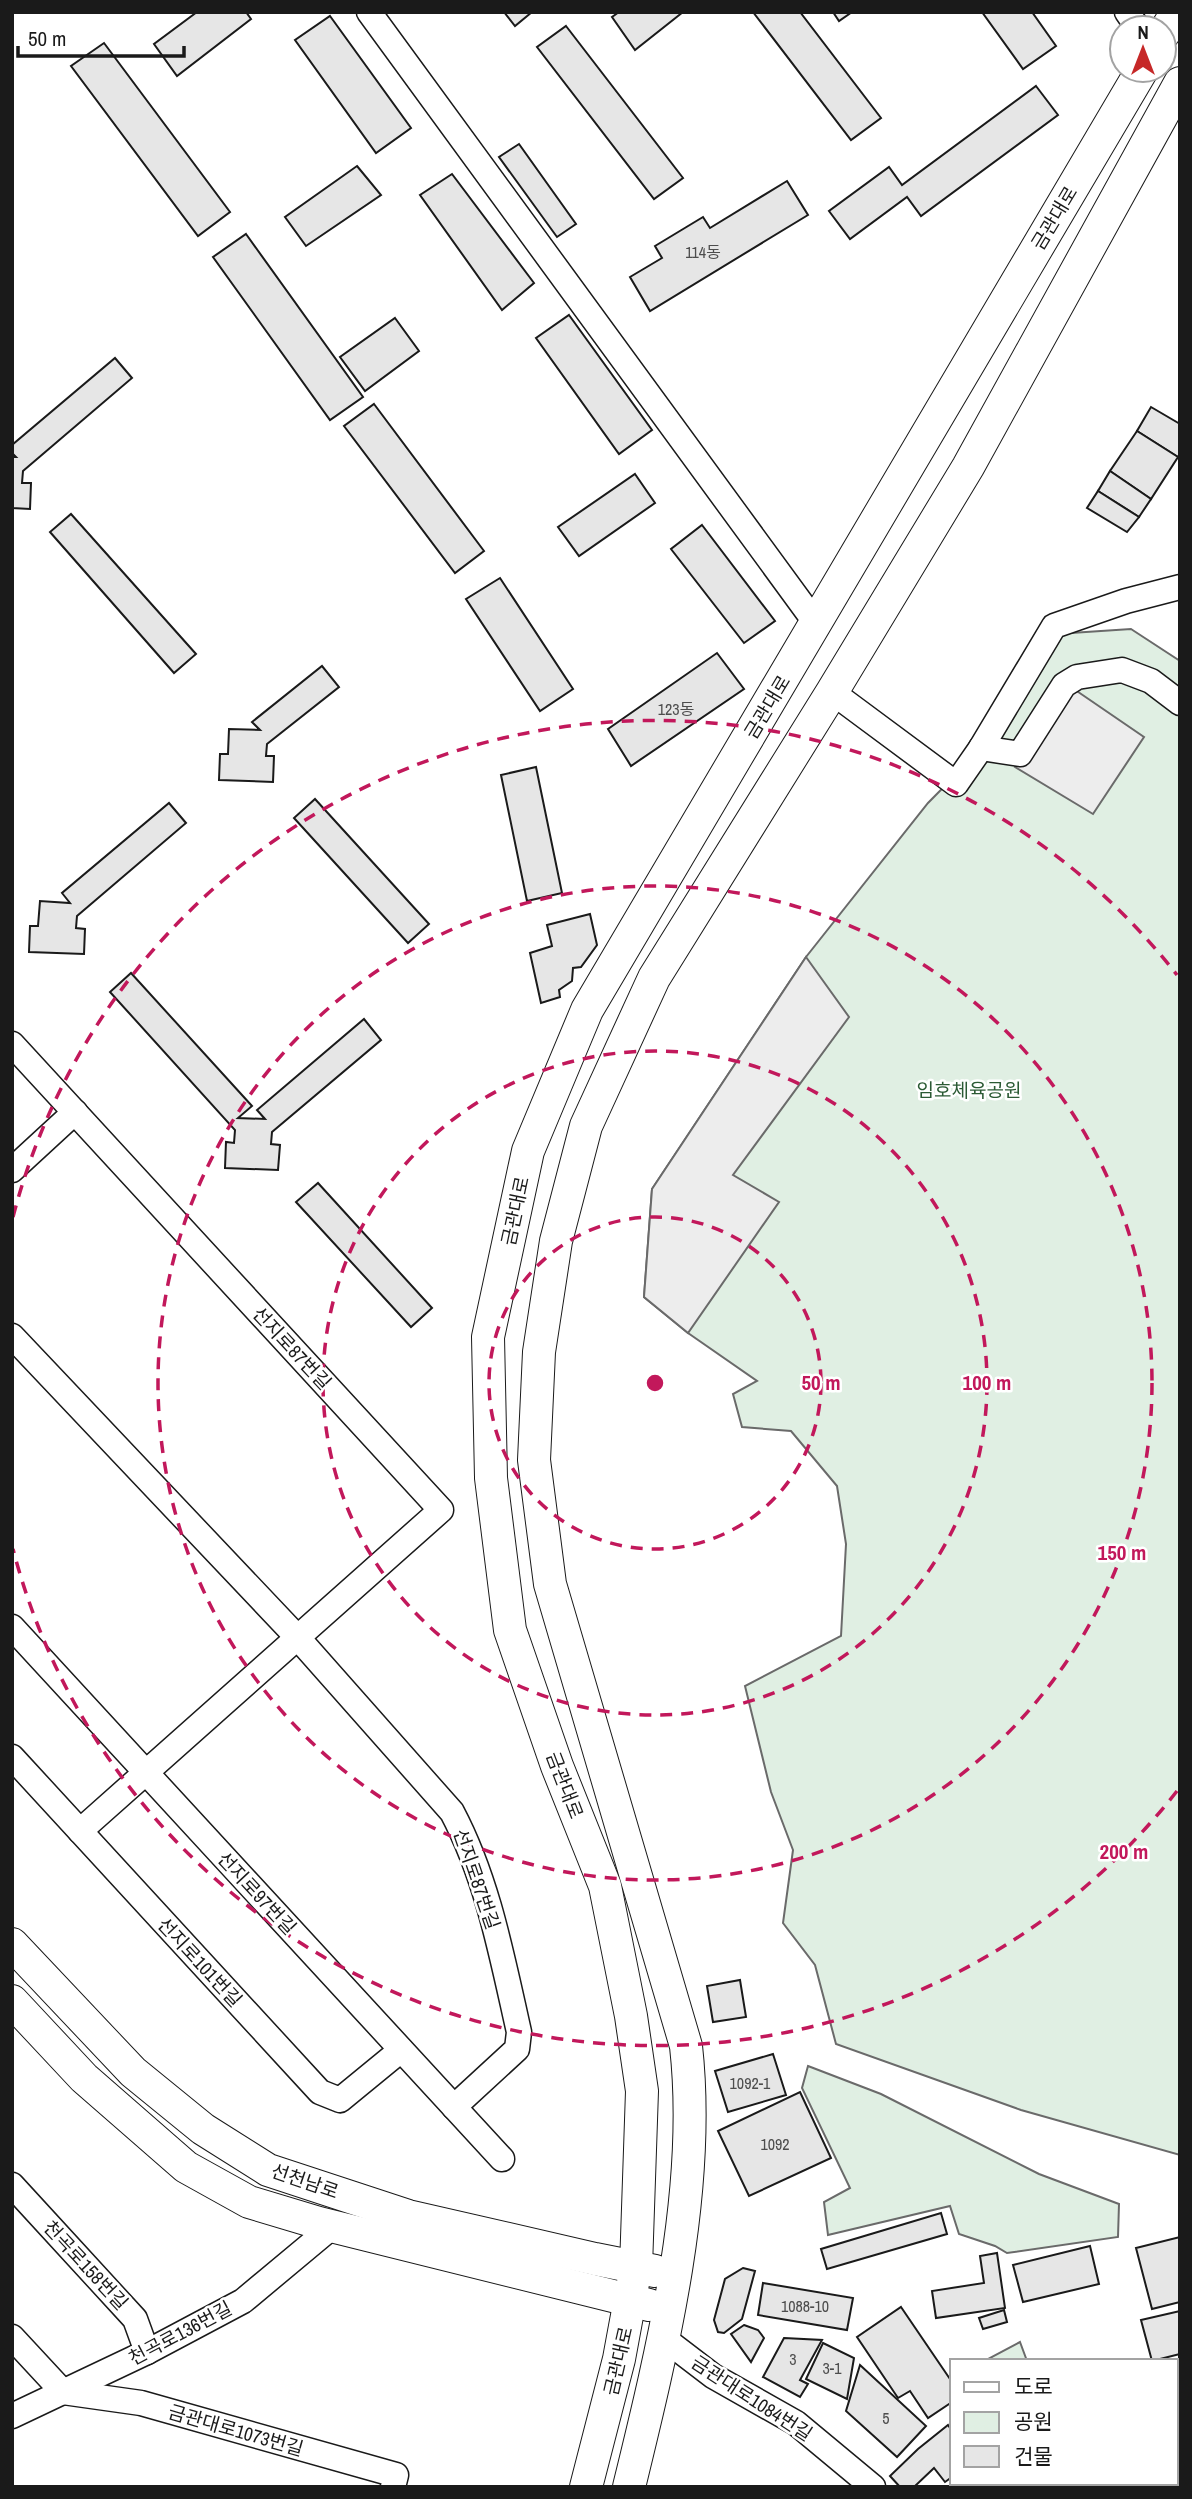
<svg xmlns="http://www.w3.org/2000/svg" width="1192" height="2499" font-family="'Archivo Narrow','Noto Sans KR',sans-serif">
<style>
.green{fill:#e0efe3;stroke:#6a6a6a;stroke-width:2}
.parking{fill:#ededed;stroke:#6a6a6a;stroke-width:2}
.building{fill:#e6e6e6;stroke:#1a1a1a;stroke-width:2}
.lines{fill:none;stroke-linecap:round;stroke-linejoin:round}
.minor-casing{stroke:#1a1a1a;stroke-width:27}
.major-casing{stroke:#1a1a1a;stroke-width:34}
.minor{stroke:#fff;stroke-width:24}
.major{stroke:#fff;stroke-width:32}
.ring{fill:none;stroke:#c2185b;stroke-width:3.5;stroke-dasharray:12 9}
.labels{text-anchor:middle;stroke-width:5;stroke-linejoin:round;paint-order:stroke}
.number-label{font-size:16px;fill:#4d4d4d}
.street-label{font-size:19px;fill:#1a1a1a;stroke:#fff}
.park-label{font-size:19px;fill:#2b5a34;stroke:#fff}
.centre{fill:#c2185b;stroke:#fff;stroke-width:3.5}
.ring-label{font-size:21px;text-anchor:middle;font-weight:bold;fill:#c2185b;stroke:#fff;stroke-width:5;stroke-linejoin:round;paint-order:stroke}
</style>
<rect width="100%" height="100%" fill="#fff"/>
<!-- green -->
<g class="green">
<path d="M1131,629L1180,661V2155L1021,2110L836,2044L815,1965L783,1923L793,1850L771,1792L745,1686L841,1636L846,1544L837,1486L791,1431L742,1427L733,1394L757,1381L688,1333L644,1297L652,1189L806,957L928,803L1000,730L1056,634Z"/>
<path d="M808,2066L881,2094L1039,2174L1119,2204L1118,2237L1007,2253L995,2246L959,2234L950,2206L828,2235L824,2202L850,2188L802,2088Z"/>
<path d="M1020,2342L1027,2361H986V2360Z"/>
</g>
<!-- parking -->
<g class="parking">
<path d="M1068,685L1144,737L1093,814L1015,767Z"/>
<path d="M806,957L849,1017L733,1175L779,1202L688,1333L644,1297L652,1189Z"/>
</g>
<!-- building -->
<g class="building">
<path d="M197,12H246L251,19L177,76L154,44Z"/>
<path d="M504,12H532L515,26Z"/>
<path d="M619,12H683L635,50L612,17Z"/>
<path d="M753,12H800L881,118L851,140Z"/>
<path d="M833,12H852L839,21Z"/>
<path d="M982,12H1032L1056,46L1023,69Z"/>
<path d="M330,16L411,128L376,153L295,40Z"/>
<path d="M566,26L683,178L654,199L537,47Z"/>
<path d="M104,43L230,212L198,236L71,66Z"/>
<path d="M1036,86L1058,115L921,216L907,197L850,239L829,211L889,167L902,185Z"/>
<path d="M519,144L576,224L557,237L499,157Z"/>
<path d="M357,166L381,195L306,246L285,217Z"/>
<path d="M452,174L534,283L502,310L420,195Z"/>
<path d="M787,181L808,215L650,311L630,277L662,258L655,246L703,217L710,228Z"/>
<path d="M246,234L363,397L330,420L213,257Z"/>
<path d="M569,315L652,430L619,454L536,338Z"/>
<path d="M395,318L419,351L365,391L340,357Z"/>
<path d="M115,358L132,378L23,471L22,483H31L30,509L12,508V457H16L12,453V445Z"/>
<path d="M374,404L484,551L455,573L344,426Z"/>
<path d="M1151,407L1180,424V454L1178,457L1137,431Z"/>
<path d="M1137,431L1178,457L1151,499L1110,471Z"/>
<path d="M1110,471L1151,499L1139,517L1098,491Z"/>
<path d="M635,474L655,503L579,556L558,527Z"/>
<path d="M1098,491L1139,517L1127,532L1087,508Z"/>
<path d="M71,514L196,654L174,673L50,532Z"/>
<path d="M702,525L775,621L744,643L671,549Z"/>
<path d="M500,578L573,689L540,711L466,599Z"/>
<path d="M717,653L744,689L631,766L608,729Z"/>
<path d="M322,666L339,687L267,744L266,756H274L273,782L219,780L220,754H228L229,729L260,730L252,722Z"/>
<path d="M536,767L562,893L527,901L501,775Z"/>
<path d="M315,799L429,924L408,943L294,818Z"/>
<path d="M169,803L186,823L77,916L76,928L85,929L84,954L29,952L30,926H38L40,901L70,903L62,893Z"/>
<path d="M590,914L597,945L581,967L573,968L572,981L559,990L560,997L541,1003L530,953L552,946L547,925Z"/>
<path d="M131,973L252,1106L238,1118L265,1119L257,1110L364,1019L381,1040L272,1132L271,1144L280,1145L278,1170L225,1168L226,1142L234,1143L235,1130L110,992Z"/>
<path d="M318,1183L432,1308L411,1327L296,1202Z"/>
<path d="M740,1980L746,2017L713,2022L707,1986Z"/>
<path d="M773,2054L786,2095L728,2112L715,2071Z"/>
<path d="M800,2092L831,2158L749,2196L718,2131Z"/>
<path d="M941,2213L947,2234L827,2269L821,2249Z"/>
<path d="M1180,2237V2302L1152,2309L1136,2248Z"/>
<path d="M1090,2246L1099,2284L1023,2302L1013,2265Z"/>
<path d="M997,2253L1005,2308L936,2318L932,2291L984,2283L980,2256Z"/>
<path d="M743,2268L755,2271L742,2319L724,2333L718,2332L714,2320L725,2279Z"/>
<path d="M763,2283L853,2298L847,2330L758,2315Z"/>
<path d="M901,2307L952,2382V2402L928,2418L910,2391L898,2398L857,2337Z"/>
<path d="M1004,2310L1007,2322L983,2329L979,2318Z"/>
<path d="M1180,2311V2354L1152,2361L1141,2320Z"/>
<path d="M744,2325L758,2330L764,2338L751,2362L731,2334Z"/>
<path d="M784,2338L822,2340L800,2380L808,2384L800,2397L763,2377Z"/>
<path d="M823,2343L854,2358L847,2399L806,2379Z"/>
<path d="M860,2365L926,2426L897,2457L846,2411Z"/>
<path d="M1180,2369V2398L1176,2399V2370Z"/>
<path d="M1180,2421V2487H1085L1083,2483H1176V2423Z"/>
<path d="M948,2425L952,2431V2477L945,2482L934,2468L914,2487H900L890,2476L918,2449Z"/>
<path d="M957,2483H989L991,2487H952Z"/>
</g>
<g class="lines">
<!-- minor casing -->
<g class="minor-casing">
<g id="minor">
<path d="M369,12L815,622"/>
<path d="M1127,12L1138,28"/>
<path d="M832,692L956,784L981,748L1054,626L1126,601L1180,587"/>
<path d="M981,748L1020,754L1064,685L1077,677L1122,670L1151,681L1180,703"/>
<path d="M12,1044L441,1510L80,1831"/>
<path d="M12,1170L75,1112"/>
<path d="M12,1336L298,1638L452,1812C488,1880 502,1957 519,2032L517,2049L454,2107"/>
<path d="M12,1627L502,2159"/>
<path d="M12,1757L320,2092L340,2100L401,2050"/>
<path d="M12,2185L135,2319L147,2352"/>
<path d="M12,2337L63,2392L141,2403L396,2475L393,2487"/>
<path d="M662,2337L713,2376L796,2423L873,2487"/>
<path d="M12,2416L147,2352L243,2301L333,2226"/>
</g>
</g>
<!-- major casing -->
<g class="major-casing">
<g id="major">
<path d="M1164,33L1177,12"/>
<path d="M12,1944L133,2072L203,2129L268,2170L408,2216L595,2259L655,2271"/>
<path d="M12,2001L84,2078L186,2167L249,2202L319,2223L649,2305"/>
<path d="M586,2487L619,2359L636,2267L642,2091L631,2016L605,1886L557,1766L510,1630L491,1478L488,1337L528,1151L587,1010L1142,70"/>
<path d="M629,2487C663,2348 702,2189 686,2046L550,1584L534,1460L539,1352L556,1241L586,1126L654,978L832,692L968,467L1180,83"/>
</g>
</g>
<!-- minor -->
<use href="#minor" class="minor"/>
<!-- major -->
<use href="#major" class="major"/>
</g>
<!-- distance rings -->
<g class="ring">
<circle cx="655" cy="1383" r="166"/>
<circle cx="655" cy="1383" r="332"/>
<circle cx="655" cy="1383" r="497"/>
<path d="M1177 1791A663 663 0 0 1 13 1549M13 1217A663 663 0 0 1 1177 975"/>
</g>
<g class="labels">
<!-- number labels -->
<g class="number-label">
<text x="703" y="258">114동</text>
<text x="676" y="715">123동</text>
<text x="750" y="2089">1092-1</text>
<text x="775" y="2150">1092</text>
<text x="805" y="2312">1088-10</text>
<text x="793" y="2365">3</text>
<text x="832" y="2374">3-1</text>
<text x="886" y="2424">5</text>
</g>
<!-- street labels -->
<g class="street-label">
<text transform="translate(1054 218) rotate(-59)" y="7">금관대로</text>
<text transform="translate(767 707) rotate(-59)" y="7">금관대로</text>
<text transform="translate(515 1211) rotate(-78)" y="7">금관대로</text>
<text transform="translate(292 1348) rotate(47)" y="7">선지로87번길</text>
<text transform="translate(565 1785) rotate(69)" y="7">금관대로</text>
<text transform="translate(477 1879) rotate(71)" y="7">선지로87번길</text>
<text transform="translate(257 1893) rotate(47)" y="7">선지로97번길</text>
<text transform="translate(200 1962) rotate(47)" y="7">선지로101번길</text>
<text transform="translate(305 2181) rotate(19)" y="7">선천남로</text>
<text transform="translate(86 2265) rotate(47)" y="7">천곡로158번길</text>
<text transform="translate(180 2333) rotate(-28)" y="7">천곡로136번길</text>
<text transform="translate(618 2361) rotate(-77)" y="7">금관대로</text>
<text transform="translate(752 2398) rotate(33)" y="7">금관대로1084번길</text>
<text transform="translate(236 2430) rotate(16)" y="7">금관대로1073번길</text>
</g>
<!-- park labels -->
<g class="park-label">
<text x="969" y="1097">임호체육공원</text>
</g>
</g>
<circle cx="655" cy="1383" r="10" class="centre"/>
<g class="ring-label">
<text x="821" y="1390">50 m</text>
<text x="987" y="1390">100 m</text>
<text x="1122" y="1560">150 m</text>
<text x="1124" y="1859">200 m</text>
</g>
<!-- border -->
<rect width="1192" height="2499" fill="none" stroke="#1a1a1a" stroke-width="28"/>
<!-- legend -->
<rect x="950" y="2359" width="228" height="126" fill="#ffffff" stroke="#a3a3a3" stroke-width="2"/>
<rect x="964" y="2382" width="35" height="10" fill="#ffffff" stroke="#a3a3a3" stroke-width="2"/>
<text x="1014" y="2394" font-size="21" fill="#1a1a1a">도로</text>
<rect x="964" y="2412" width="35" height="21" fill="#e0efe3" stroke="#a3a3a3" stroke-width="2"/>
<text x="1014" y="2429" font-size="21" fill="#1a1a1a">공원</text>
<rect x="964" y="2446" width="35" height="21" fill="#e6e6e6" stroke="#a3a3a3" stroke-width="2"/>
<text x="1014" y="2464" font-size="21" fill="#1a1a1a">건물</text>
<!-- north arrow -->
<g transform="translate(1143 49)"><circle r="33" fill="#ffffff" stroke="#a3a3a3" stroke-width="2"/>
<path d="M0-5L12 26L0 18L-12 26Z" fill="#c62828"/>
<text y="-10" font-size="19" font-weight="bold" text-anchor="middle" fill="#1a1a1a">N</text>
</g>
<!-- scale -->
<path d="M18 46v10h166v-10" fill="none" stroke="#1a1a1a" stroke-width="3.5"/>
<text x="28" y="46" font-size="21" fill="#1a1a1a" stroke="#ffffff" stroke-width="5" paint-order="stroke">50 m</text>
</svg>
